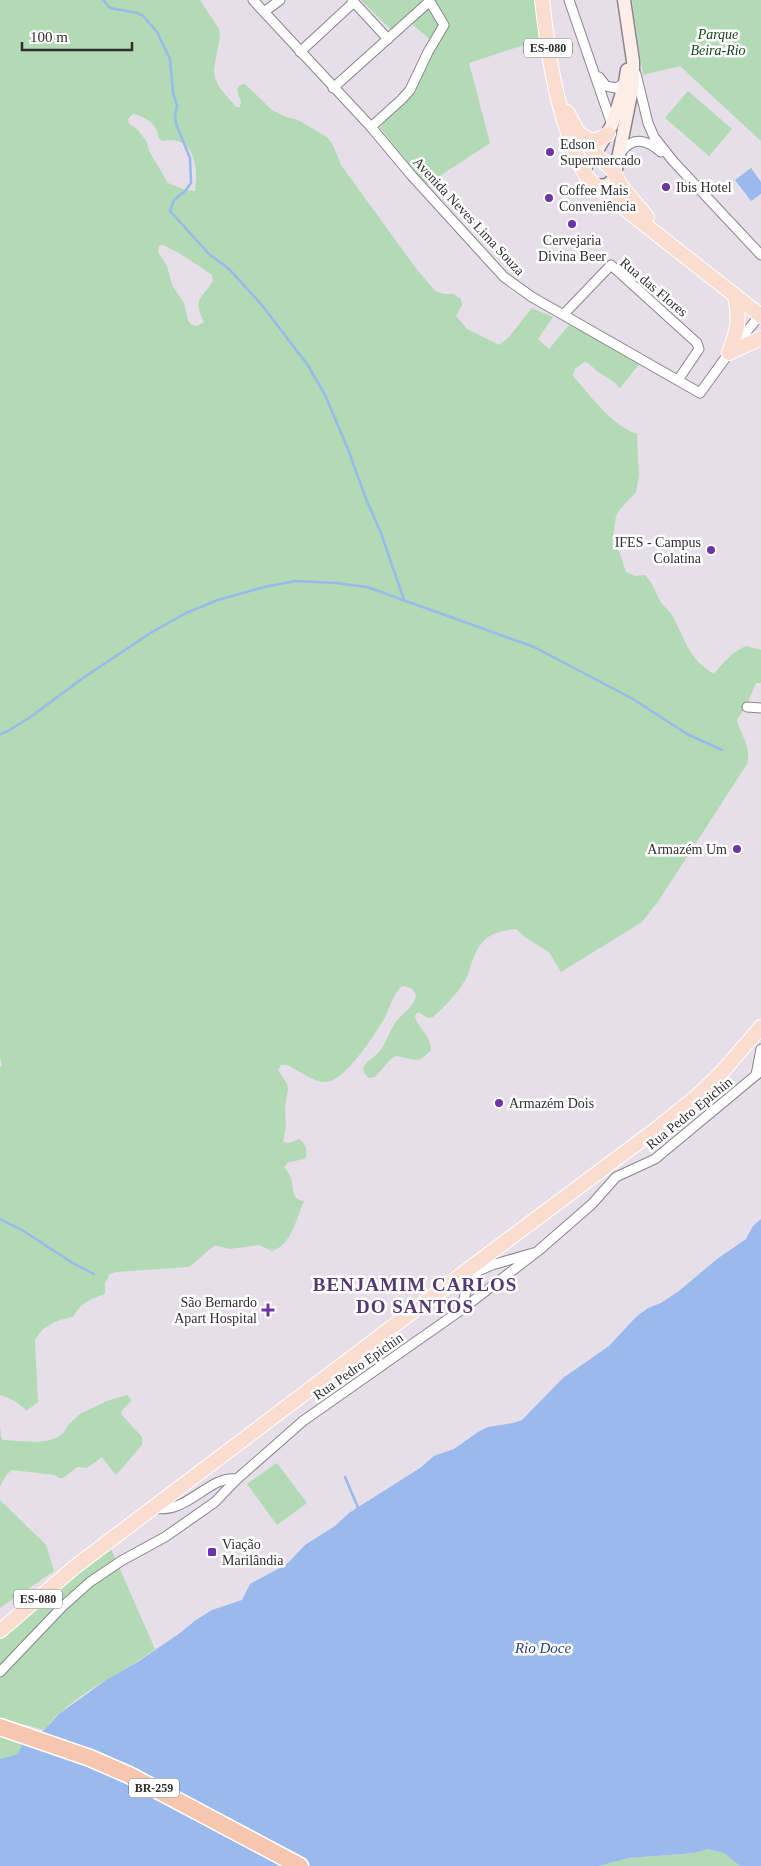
<svg xmlns="http://www.w3.org/2000/svg" width="761" height="1866" font-family="'Times New Roman',serif">
<style>
.green{fill:#b2dab4;fill-rule:evenodd}
.water{fill:#9ab9ec}
.lines{fill:none;stroke-linecap:round;stroke-linejoin:round}
.stream{stroke:#9ab9ec;stroke-width:2.5}
.street-casing{stroke:#8b848d;stroke-width:11}
.secondary-casing{stroke:#8b848d;stroke-width:15}
.primary-casing{stroke:#fff;stroke-width:16}
.highway-casing{stroke:#fff;stroke-width:19}
.street{stroke:#fff;stroke-width:9}
.secondary{stroke:#fdeee7;stroke-width:12}
.primary{stroke:#faddcf;stroke-width:14}
.highway{stroke:#f7c6af;stroke-width:16}
.poi-dot{fill:#6d33a9;stroke:#fff;stroke-width:2}
.labels{text-anchor:middle;stroke-width:5;stroke-linejoin:round;paint-order:stroke}
.shield{fill:#fff;stroke:#6f6d6f;stroke-width:1}
.shield-label{font-size:12px;font-weight:bold;fill:#312e31}
.park-label{font-size:14px;font-style:italic;fill:#10441a;stroke:#fff}
.poi-label{font-size:14px;fill:#312e31;stroke:#fff;text-anchor:start}
.street-label{font-size:14px;fill:#312e31;stroke:#fff}
.water-label{font-size:15px;font-style:italic;fill:#234784;stroke:#fff}
.district-label{font-size:19px;font-weight:bold;letter-spacing:1px;fill:#543975;stroke:#fff}
</style>
<rect width="100%" height="100%" fill="#e6dee8"/>
<!-- green -->
<g class="green">
<path d="M0,0H200L219,29L220,36L214,69L215,78L219,87L236,107H240L241,101C237,93 234,85 245,84L272,110L286,117L298,120L327,137L333,145L341,165L415,267L435,291L444,294H453L461,299L462,305L456,316L467,329L499,345L509,337L532,308L553,317L538,339L549,349L569,325L619,349L640,363L620,388C613,380 606,377 597,371C592,367 590,363 584,362L575,369L573,376C592,397 610,424 637,434L639,476L636,492L621,508L616,516L612,544L619,551L626,572L635,576L645,575C654,584 655,593 661,602C664,607 669,610 671,614C686,639 687,658 714,674C723,663 732,652 746,646L761,650V683H756L748,702L737,720C741,736 752,747 747,764L659,900L642,922L561,972L549,952L526,938L516,929C489,932 481,938 471,964C469,970 468,977 464,982C457,994 444,1007 433,1017L428,1018L418,1012L415,1016C418,1029 431,1035 431,1050C417,1066 413,1058 396,1056L391,1059L375,1077L369,1078L365,1074L363,1069C366,1060 373,1059 379,1052C386,1044 388,1034 394,1025C400,1014 415,1008 416,994L411,988L402,986C392,995 390,1008 384,1019C374,1035 344,1083 325,1082C313,1082 298,1070 287,1065H281L278,1070L287,1084L288,1090L285,1108L286,1126L283,1142L289,1143L299,1139C306,1144 308,1151 305,1159L289,1162L284,1167C286,1170 290,1174 291,1178C294,1186 290,1199 304,1201C296,1218 292,1245 272,1251L259,1245L229,1249L215,1245L189,1267L116,1272L110,1274L105,1283V1294C88,1300 82,1302 73,1317C57,1320 43,1325 35,1340L38,1402L26,1411C19,1402 10,1398 0,1395V1067L2,1066L0,1057ZM133,114C143,115 159,125 158,137L162,141C194,134 199,167 195,191L185,190L168,183L149,151L147,142L137,129L129,124L128,119ZM163,245C181,253 196,264 212,275L213,281C201,300 192,298 204,322L197,326L192,325L188,321L184,303L172,285L167,266L158,252L159,246Z"/>
<path d="M361,0H537L542,39L469,63L490,143L426,185L380,128L434,43L407,20L393,32Z"/>
<path d="M632,0H761V141L680,66L643,75Z"/>
<path d="M688,91L732,129L709,156L665,118Z"/>
<path d="M127,1395L132,1400L123,1409L121,1414L142,1437V1445L116,1475L102,1457L87,1468L77,1467L63,1478H59L55,1475L12,1470L7,1474L0,1486V1426L1,1437L3,1440L36,1442L47,1441L58,1437L63,1433L69,1424L80,1414L107,1401Z"/>
<path d="M277,1463L307,1503L277,1525L247,1484Z"/>
<path d="M0,1500L46,1545L54,1571L0,1608Z"/>
<path d="M111,1549L155,1649C118,1676 72,1694 44,1730L0,1718V1637L61,1585Z"/>
<path d="M0,1733L24,1739L18,1754L0,1759Z"/>
<path d="M708,1849L724,1853L740,1866H599L629,1858L695,1853Z"/>
</g>
<!-- water -->
<g class="water">
<path d="M751,168L761,182V194L751,201L735,180Z"/>
<path d="M761,1219V1866H740L724,1853L708,1849L695,1853L629,1858L599,1866H0V1759L18,1754L24,1739L32,1738L44,1730L60,1713L80,1699L106,1680L139,1661L180,1633L196,1620L212,1610L242,1600L250,1584L280,1568L289,1562L305,1545L335,1526L349,1513L420,1468L434,1456L454,1449L478,1432L488,1427L513,1423L522,1420L563,1378L609,1346L636,1317L648,1308L661,1303L679,1291L717,1259L746,1239L753,1226Z"/>
</g>
<g class="lines">
<!-- stream -->
<g class="stream">
<path d="M103,0L110,8L138,13L143,16L157,32L170,59L173,93L177,105L175,116L176,124L190,158L191,183L185,191L174,200L170,211L209,254L229,269L261,304L307,364L325,395L348,449L366,499L381,533L404,600"/>
<path d="M0,734L8,731L29,718L83,678L152,632L186,613L218,600L264,587L295,581L335,583L367,587L534,647L633,699L687,734L722,750"/>
<path d="M0,1219L22,1230L71,1262L94,1274"/>
<path d="M345,1477L359,1510"/>
</g>
<!-- street casing -->
<g class="street-casing">
<g id="street">
<path d="M253,0L371,127L412,176L504,277L532,297L700,393L729,353L760,315"/>
<path d="M352,0L388,39"/>
<path d="M569,0L612,125"/>
<path d="M264,12L280,0"/>
<path d="M300,52L354,2"/>
<path d="M636,74L648,123L654,137L673,161L761,255"/>
<path d="M599,77L606,86L616,88L625,83"/>
<path d="M333,88L430,1"/>
<path d="M371,127L402,99L410,90L428,52L444,25L429,0"/>
<path d="M620,153C633,136 646,139 661,152"/>
<path d="M564,314L611,265L697,343L699,349L678,380"/>
<path d="M747,707L761,708"/>
<path d="M756,1075L761,1049"/>
<path d="M473,1266L478,1271L492,1265L533,1253"/>
<path d="M461,1310L468,1284L478,1271"/>
<path d="M153,1508C188,1515 208,1475 237,1479"/>
<path d="M0,1672L63,1606L90,1582L121,1561L165,1537L215,1502L237,1479L303,1421L461,1310L538,1251L592,1204L616,1177L655,1159L761,1071"/>
</g>
</g>
<!-- secondary casing -->
<g class="secondary-casing">
<g id="secondary">
<path d="M584,173L587,163L595,154L612,125L625,83L627,70"/>
<path d="M597,186L607,185L614,179L633,84V61L624,0"/>
</g>
</g>
<!-- primary casing -->
<g class="primary-casing">
<g id="primary">
<path d="M542,0C548,51 555,106 576,153C580,164 584,175 592,183L761,316"/>
<path d="M567,112L578,132L595,154L613,170L621,186L647,217"/>
<path d="M582,135C592,143 597,141 608,134"/>
<path d="M729,353C738,327 740,323 735,295"/>
<path d="M729,353L761,338"/>
<path d="M0,1631L76,1566L473,1266L655,1130L696,1097L722,1072L761,1027"/>
</g>
</g>
<!-- highway casing -->
<g class="highway-casing">
<path id="highway" d="M0,1727L90,1758L129,1775L300,1866"/>
</g>
<!-- street -->
<use href="#street" class="street"/>
<!-- secondary -->
<use href="#secondary" class="secondary"/>
<!-- primary -->
<use href="#primary" class="primary"/>
<!-- highway -->
<use href="#highway" class="highway"/>
</g>
<!-- markers -->
<g class="poi-dot">
<circle cx="550" cy="152" r="5"/>
<circle cx="666" cy="187" r="5"/>
<circle cx="549" cy="198" r="5"/>
<circle cx="572" cy="224" r="5"/>
<circle cx="711" cy="550" r="5"/>
<circle cx="737" cy="849" r="5"/>
<circle cx="499" cy="1103" r="5"/>
<path d="M265.5 1302.5h5v5h5v5h-5v5h-5v-5h-5v-5h5z"/>
<rect x="207" y="1547" width="10" height="10" rx="2.5"/>
</g>
<g class="labels">
<!-- shield labels -->
<g class="shield">
<rect x="524" y="38.5" width="48" height="19" rx="4"/>
<rect x="14" y="1589.5" width="48" height="19" rx="4"/>
<rect x="129" y="1778.5" width="50" height="19" rx="4"/>
</g>
<g class="shield-label">
<text x="548" y="52">ES-080</text>
<text x="38" y="1603">ES-080</text>
<text x="154" y="1792">BR-259</text>
</g>
<!-- park labels -->
<g class="park-label">
<text x="718" y="39">Parque<tspan x="718" dy="16">Beira-Rio</tspan></text>
</g>
<!-- poi labels -->
<g class="poi-label">
<text x="560" y="149">Edson<tspan x="560" dy="16">Supermercado</tspan></text>
<text x="676" y="192">Ibis Hotel</text>
<text x="559" y="195">Coffee Mais<tspan x="559" dy="16">Conveniência</tspan></text>
<text x="572" y="245" text-anchor="middle">Cervejaria<tspan x="572" dy="16">Divina Beer</tspan></text>
<text x="701" y="547" text-anchor="end">IFES - Campus<tspan x="701" dy="16">Colatina</tspan></text>
<text x="727" y="854" text-anchor="end">Armazém Um</text>
<text x="509" y="1108">Armazém Dois</text>
<text x="257" y="1307" text-anchor="end">São Bernardo<tspan x="257" dy="16">Apart Hospital</tspan></text>
<text x="222" y="1549">Viação<tspan x="222" dy="16">Marilândia</tspan></text>
</g>
<!-- street labels -->
<g class="street-label">
<text transform="translate(469 216) rotate(47)" y="5">Avenida Neves Lima Souza</text>
<text transform="translate(654 287) rotate(40)" y="5">Rua das Flores</text>
<text transform="translate(689 1113) rotate(-39)" y="5">Rua Pedro Epichin</text>
<text transform="translate(358 1366) rotate(-35)" y="5">Rua Pedro Epichin</text>
</g>
<!-- water labels -->
<g class="water-label">
<text x="543" y="1653">Rio Doce</text>
</g>
<!-- district labels -->
<g class="district-label">
<text x="415" y="1291">BENJAMIM CARLOS<tspan x="415" dy="22">DO SANTOS</tspan></text>
</g>
</g>
<!-- scale -->
<path d="M22 42v8h110v-8" fill="none" stroke="#312e31" stroke-width="2.5"/>
<text x="30" y="42" font-size="15" fill="#312e31" stroke="#ffffff" stroke-width="4" paint-order="stroke">100 m</text>
</svg>
